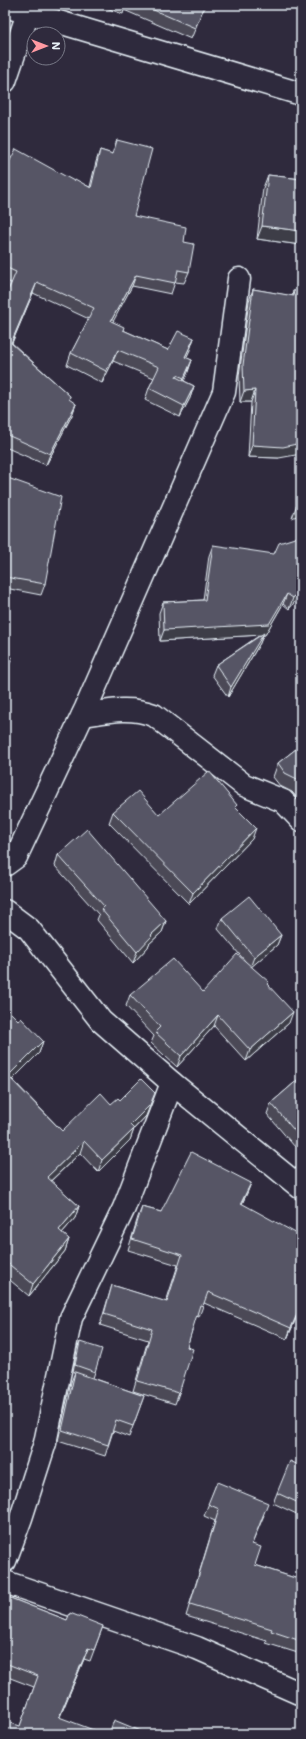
<svg xmlns="http://www.w3.org/2000/svg" width="306" height="1739" font-family="Mali,sans-serif">
<style>
.lines{fill:none;stroke-linecap:round;stroke-linejoin:round}
.minor-casing{stroke:#e8f1f8;stroke-width:25}
.minor{stroke:#2f2a3d;stroke-width:22}
.wall{fill:#4b4957;stroke:#e8f1f8}
.shaded-wall{fill:#3d3c47;stroke:#e8f1f8}
.building{fill:#575565;stroke:#e8f1f8}
</style>
<rect width="100%" height="100%" fill="#2f2a3d"/>
<filter id="ink" filterUnits="userSpaceOnUse"><feTurbulence type="fractalNoise" baseFrequency=".025" numOctaves="2"/><feDisplacementMap in="SourceGraphic" scale="8" xChannelSelector="R" yChannelSelector="G"/><feConvolveMatrix kernelMatrix="1 2 1 2 8 2 1 2 1" color-interpolation-filters="sRGB"/></filter>
<g filter="url(#ink)">
<g class="lines">
<!-- minor casing -->
<g class="minor-casing">
<g id="minor">
<path d="M5,6L301,94"/>
<path d="M5,81L28,13"/>
<path d="M83,715C109,711 129,706 154,715L244,785L283,801L301,820"/>
<path d="M5,865L16,857L86,708L224,392L239,279"/>
<path d="M5,911L29,929L101,1021L172,1083L301,1188"/>
<path d="M5,1561L21,1518L45,1443L71,1318L124,1208L172,1083"/>
<path d="M5,1582L197,1648L301,1694"/>
</g>
</g>
<!-- minor -->
<use href="#minor" class="minor"/>
</g>
<!-- wall -->
<g class="wall">
<path d="M98,5H205L191,39L124,10L123,14Z"/>
<path d="M117,140L134,216L184,242L189,272L184,283L175,282L171,294L132,286L112,322L123,330L168,350L194,338L186,358L192,360L184,381L194,386L190,398L180,417L145,400L149,388L154,378L113,361L102,383L67,365L71,353L89,319L33,293L12,343L70,396L69,400L76,404L72,415L46,465L5,447V298L11,283L5,280V170L74,181L90,187L96,162L100,150L112,154Z"/>
<path d="M268,175L301,179V245L257,239L263,188Z"/>
<path d="M253,289L292,296L293,291H301L279,458L248,457L251,402H240L239,376L249,301Z"/>
<path d="M5,477L45,584L41,595L5,588Z"/>
<path d="M213,545L301,594L289,609L283,604L265,635H263L260,643L228,697L212,675L216,665L260,635L160,641L159,613L163,602L203,600L209,556Z"/>
<path d="M301,745V802L292,792L280,786L273,777L278,763Z"/>
<path d="M236,809L252,839L189,904L109,823L113,812L159,815Z"/>
<path d="M58,855L166,921L162,932L149,944L148,947L133,963L97,920L99,915L55,866Z"/>
<path d="M222,918L281,935L277,945L251,967L268,984L289,1023L246,1061L214,1026L177,1067L151,1043L154,1036L126,1006L130,995L203,992L245,961L218,929Z"/>
<path d="M5,1013L19,1021L43,1041L39,1053L12,1079L62,1131L120,1100L146,1116L134,1129L130,1140L98,1172L80,1153L51,1181L79,1206L75,1218L62,1233L69,1239L65,1251L29,1296L5,1276Z"/>
<path d="M301,1077V1142L295,1147L267,1114L271,1103Z"/>
<path d="M251,1183L247,1193L242,1204L298,1291L301,1307L287,1339L204,1303L199,1317L196,1316L187,1347L179,1393L175,1404L133,1391L148,1340L100,1325L112,1285L166,1302L178,1265L128,1250L138,1217L142,1207L161,1212Z"/>
<path d="M80,1342L95,1372L93,1378L144,1396L129,1437L113,1431L105,1456L58,1441L71,1382L75,1372H73L77,1349Z"/>
<path d="M301,1466V1516L273,1503L277,1493Z"/>
<path d="M217,1482L264,1515L252,1544L255,1565L301,1580V1654L266,1643L267,1641L186,1616L215,1521L204,1516Z"/>
<path d="M5,1596L67,1620L103,1626L90,1661L84,1659L59,1718L20,1726L34,1687L5,1676Z"/>
</g>
<!-- shaded-wall -->
<g class="shaded-wall">
<path d="M262,226L301,231V245L257,239Z"/>
<path d="M136,275L132,286L107,333L111,321Z"/>
<path d="M37,282L33,293L7,354L11,343Z"/>
<path d="M194,338L190,350L181,369L185,357Z"/>
<path d="M118,350L113,361L102,383L106,371Z"/>
<path d="M192,360L188,372L180,390L184,378Z"/>
<path d="M194,386L190,398L180,417L184,406Z"/>
<path d="M255,390L251,402H240L244,391Z"/>
<path d="M76,404L72,415L46,465L50,454Z"/>
<path d="M301,443V454L279,458L248,457L252,445Z"/>
<path d="M301,505V514L292,518L296,507Z"/>
<path d="M301,588V594L289,609L293,598Z"/>
<path d="M287,594L283,604L265,635H263L260,643L228,697L231,687L262,635L160,641L164,630Z"/>
<path d="M12,657L9,666L5,672V667Z"/>
<path d="M256,828L252,839L189,904L193,893Z"/>
<path d="M166,921L162,932L149,944L148,947L133,963L137,952L151,935Z"/>
<path d="M281,935L277,945L250,968L254,957Z"/>
<path d="M293,1012L289,1023L246,1061L250,1050Z"/>
<path d="M218,1015L214,1026L177,1067L181,1056Z"/>
<path d="M43,1041L39,1053L5,1087L8,1076Z"/>
<path d="M155,1093L146,1116L126,1137L130,1125Z"/>
<path d="M134,1129L130,1140L98,1172L102,1160Z"/>
<path d="M301,1134V1142L295,1147L299,1136Z"/>
<path d="M84,1141L80,1153L42,1189L47,1177Z"/>
<path d="M251,1183L247,1193L237,1214L241,1203Z"/>
<path d="M79,1206L75,1218L54,1242L59,1230Z"/>
<path d="M69,1239L65,1251L29,1296L33,1284Z"/>
<path d="M301,1283V1286L293,1302L297,1291Z"/>
<path d="M301,1305V1307L287,1339L291,1328Z"/>
<path d="M88,1648L84,1659L55,1729L59,1717Z"/>
</g>
<!-- building -->
<g class="building">
<path d="M142,5H205L195,28Z"/>
<path d="M117,140L152,149L134,216L186,227L184,242L194,244L189,272L178,270L175,283L136,275L111,321L124,327L123,330L168,350L178,331L194,338L185,357L192,360L184,378L177,375L176,377L194,386L184,406L149,388L159,367L118,350L106,371L71,353L94,308L37,282L11,343L70,396L69,399L76,404L50,454L5,434V298L16,272L5,267V170L16,149L74,181L75,179L91,188L100,150L113,154Z"/>
<path d="M268,175L301,179V231L262,226Z"/>
<path d="M253,289L294,296L293,291H301V443L283,447L252,445L255,390L244,391L243,365Z"/>
<path d="M5,477L61,497L45,584L5,577Z"/>
<path d="M301,496V505L296,507Z"/>
<path d="M301,536V588L293,598L287,594L269,624L164,630L163,602L205,600L213,545L274,554L279,543Z"/>
<path d="M264,633L231,687L216,665Z"/>
<path d="M5,652L12,657L5,667Z"/>
<path d="M301,745V783L297,779L285,773L278,763Z"/>
<path d="M209,771L237,805L235,807L256,828L193,893L113,812L138,791L159,815Z"/>
<path d="M87,829L166,921L151,935L152,936L137,952L101,909L104,906L58,855Z"/>
<path d="M249,896L281,935L254,957L222,918Z"/>
<path d="M237,954L269,982L267,984L293,1012L250,1050L218,1015L181,1056L155,1032L160,1027L130,995L173,959L203,992Z"/>
<path d="M8,1010L19,1021L21,1018L43,1041L8,1076L62,1131L101,1093L111,1104L118,1098L120,1100L141,1079L155,1093L150,1105L130,1125L134,1129L102,1160L84,1141L47,1177L79,1206L59,1230L69,1239L33,1284L5,1261V1013Z"/>
<path d="M301,1077V1134L299,1136L271,1103Z"/>
<path d="M191,1152L251,1183L241,1203L301,1236V1283L297,1291L301,1293V1305L291,1328L208,1292L203,1306L200,1305L187,1347L193,1349L179,1393L137,1381L152,1329L104,1314L112,1285L167,1302L182,1255L132,1239L142,1207L161,1212Z"/>
<path d="M80,1342L102,1349L95,1372L75,1365Z"/>
<path d="M75,1372L144,1396L133,1426L116,1420L108,1445L62,1430Z"/>
<path d="M290,1461L301,1466V1504L277,1493Z"/>
<path d="M217,1482L268,1503L252,1544L261,1547L255,1565L301,1580V1641L271,1631L272,1629L190,1604L219,1509L208,1504Z"/>
<path d="M5,1596L67,1620L70,1613L103,1626L94,1650L88,1648L59,1717L104,1734H5V1721L20,1726L38,1676L5,1663Z"/>
<path d="M114,1720L148,1734H109Z"/>
</g>
</g>
<!-- margin -->
<rect width="306" height="1739" fill="none" stroke="#2f2a3d" stroke-width="20"/>
<rect x="10" y="10" width="286" height="1719" fill="none" stroke="#e8f1f8" stroke-width="1.5" filter="url(#ink)"/>
<!-- north arrow -->
<g transform="translate(46 46) rotate(90)"><circle r="19" fill="#2f2a3d" stroke="#797a88"/>
<path d="M0-3L7 15L0 10L-7 15Z" fill="#ff9aa2"/>
<text y="-6" font-size="11" font-weight="bold" text-anchor="middle" fill="#e8f1f8">N</text>
</g>
</svg>
